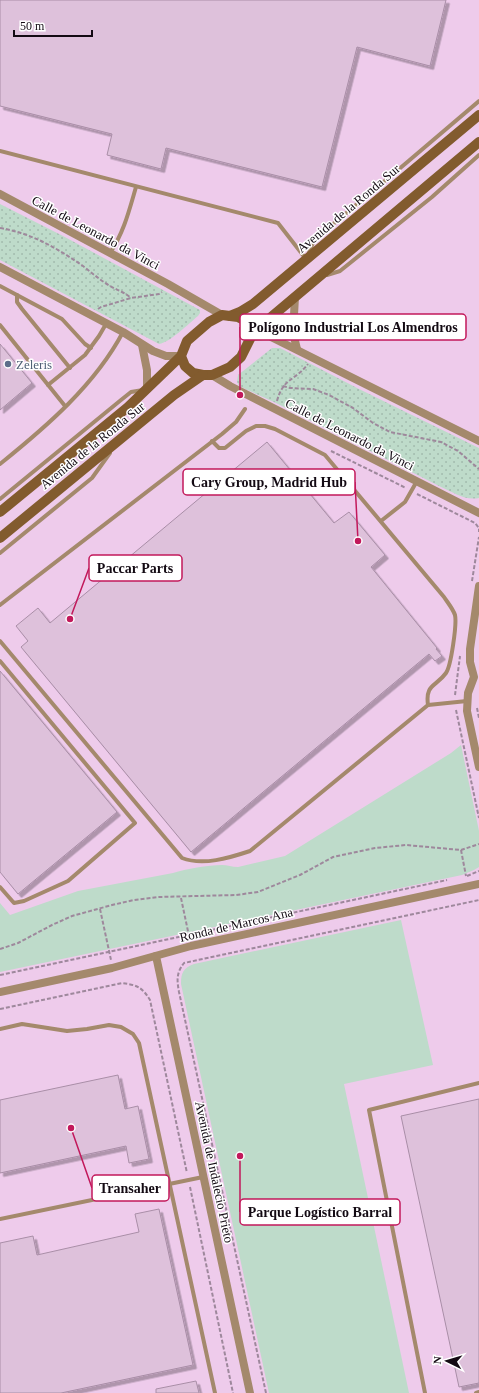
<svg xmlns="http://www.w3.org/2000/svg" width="479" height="1393" font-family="Georgia,serif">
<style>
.built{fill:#eecbeb}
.grass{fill:#bedbca}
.garden{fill:url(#garden-dots)}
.building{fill:#dec1db;stroke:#a98ea7;filter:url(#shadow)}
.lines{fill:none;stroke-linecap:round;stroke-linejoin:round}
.path{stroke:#9e889c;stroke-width:2;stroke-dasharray:4 2;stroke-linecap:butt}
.service{stroke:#a4896c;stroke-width:4}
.minor{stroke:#a4896c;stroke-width:8}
.secondary{stroke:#825b2e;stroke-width:10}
.service-dot{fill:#5c6f8a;stroke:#fff;stroke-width:1.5}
.labels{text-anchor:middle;stroke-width:3;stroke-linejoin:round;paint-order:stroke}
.street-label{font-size:13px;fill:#130a13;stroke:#fff}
.service-label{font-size:13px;fill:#4e5e75;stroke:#fff;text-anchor:start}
.leader{fill:none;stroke:#c2185b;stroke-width:1.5}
.callout-dot{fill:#c2185b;stroke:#fff;stroke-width:1.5}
.callout{fill:#fff;stroke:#c2185b;stroke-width:1.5}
.callout-label{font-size:14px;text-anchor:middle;font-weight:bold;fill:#130a13}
</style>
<defs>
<pattern id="garden-dots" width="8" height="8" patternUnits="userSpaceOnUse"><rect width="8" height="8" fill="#bedbca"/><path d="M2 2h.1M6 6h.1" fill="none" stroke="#a2bbad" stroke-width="1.8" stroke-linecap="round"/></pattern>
<filter id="shadow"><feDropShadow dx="3.5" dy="3.5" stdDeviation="0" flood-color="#0004"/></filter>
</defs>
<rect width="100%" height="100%" fill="#f9dbf6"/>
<!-- built -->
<rect class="built" x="0" y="0" width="479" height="1393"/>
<!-- grass -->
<g class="grass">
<path d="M461,745L479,831V867L474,870L462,875L0,972V903L10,915L78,891L173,873C186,869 208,865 222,865C227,865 232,867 238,867L285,856L451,753Z"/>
<path d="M401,920L433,1065L344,1084L409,1393H269L181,984C181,973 183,968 194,964Z"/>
</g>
<!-- garden -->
<g class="garden">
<path d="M0,204L63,236L200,310V313L198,316C188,324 171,342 159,344L0,260Z"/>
<path d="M272,348H280L284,350L359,389L479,448V498C465,501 453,492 441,487L276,403L239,386L237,382L238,375Z"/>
</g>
<!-- building -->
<g class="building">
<path d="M0,0H446L430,66L357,47L322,187L166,148L161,169L107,155L112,134L0,106Z"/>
<path d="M0,344L32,383L0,410Z"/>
<path d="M267,442L334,523L349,512L385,555L371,567L437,648L436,649L442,656L435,661L429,654L191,852L21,647L28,641L16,626L38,608L50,623Z"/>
<path d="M0,671L117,812L18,894L0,872Z"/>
<path d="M118,1075L125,1109L138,1106L149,1159L129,1163L126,1146L0,1173V1100Z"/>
<path d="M479,1099V1383L459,1387L401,1116Z"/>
<path d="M159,1209L193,1365L61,1393H0V1243L33,1236L37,1255L139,1232L135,1214Z"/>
<path d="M196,1381L199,1393H156V1389Z"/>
</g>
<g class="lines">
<!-- path -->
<g class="path">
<path d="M0,228C31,233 57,248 83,266C92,273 100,280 110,286C117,290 124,292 131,298"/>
<path d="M98,309L101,307L131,298L159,294L162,292"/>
<path d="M283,386L290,388L313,389L329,395L353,408L373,423L390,432L441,442L458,451L479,469"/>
<path d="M277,401C283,378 295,381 308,364"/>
<path d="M331,451L406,488"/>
<path d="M417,494L475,523L479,528V532"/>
<path d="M472,581L479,537"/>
<path d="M455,695L460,656"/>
<path d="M477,708L479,718"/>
<path d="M456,710L479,818"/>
<path d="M461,850L466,876"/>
<path d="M467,876L479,871"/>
<path d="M181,898L189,936"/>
<path d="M100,909L111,960"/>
<path d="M0,949L18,943L52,925L72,916L112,905L134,900L158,897L236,895L258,892L300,875L333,857L375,848L406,845L461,850L479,844"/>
<path d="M0,975L447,880"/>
<path d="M0,1009L122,983C137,985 142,987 150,1000L187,1173"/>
<path d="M190,1187L233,1393"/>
<path d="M266,1393L179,992C177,981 176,973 184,963L479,900"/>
</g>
<!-- service -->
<g class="service">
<path d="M0,151L278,223L306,259"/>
<path d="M110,253C124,232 129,211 136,187"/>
<path d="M308,255L314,240L405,164L479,101"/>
<path d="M327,275L340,271L432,197L479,155"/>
<path d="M0,286L62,319L85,344L91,348"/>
<path d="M17,295V302L22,309L70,368"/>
<path d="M0,325L65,406"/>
<path d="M48,385L85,355L99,336L106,324"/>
<path d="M212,441L219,448H225L246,431L256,426H265L275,429L325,455L444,597C448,603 453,609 455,615C457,624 451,666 446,673C436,687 425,684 428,705"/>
<path d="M0,464C46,427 95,385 123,332"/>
<path d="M0,499L121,400L131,392L143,390"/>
<path d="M381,521L405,502L417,481"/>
<path d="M0,553L92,478L110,453"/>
<path d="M0,605L222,434L236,422L245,409"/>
<path d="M0,641L182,858C203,866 229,858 250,851L428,705L467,701"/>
<path d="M0,661L135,823L68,881L24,901L14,903L0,887"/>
<path d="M0,1029L22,1024L67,1031L87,1029L109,1025L121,1027L133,1034L139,1043L215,1393"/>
<path d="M0,1219L203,1177"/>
<path d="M425,1393L369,1110L479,1083"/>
<path d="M476,1393L479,1392"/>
</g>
<!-- minor -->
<g class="minor">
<path d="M0,194L168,284L222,315"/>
<path d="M0,267L123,332L153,351L166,356H181"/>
<path d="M295,297L293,333L297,349"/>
<path d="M251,337L269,336L479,441"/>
<path d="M142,345L147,370V389"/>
<path d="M212,375L230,386L479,513"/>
<path d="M479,586L470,649V662L474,677L468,693L467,711L479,767"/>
<path d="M156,956L250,1393"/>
<path d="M0,992L112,968L191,946L479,884"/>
</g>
<!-- secondary -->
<g class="secondary">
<path d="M230,316L240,312L253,304L479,115"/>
<path d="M251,334L479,142"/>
<path d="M0,512L128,407L181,356L187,341L209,322L222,315L238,317L244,320L249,327L251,334V337L241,357L230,367L212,375H203L193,373L185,366L181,356"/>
<path d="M0,538L174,395L203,375"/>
</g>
</g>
<!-- markers -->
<circle class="service-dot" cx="8" cy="364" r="4"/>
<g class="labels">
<!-- street labels -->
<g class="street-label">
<text transform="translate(348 208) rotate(-40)" y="5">Avenida de la Ronda Sur</text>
<text transform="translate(96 232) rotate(28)" y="5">Calle de Leonardo da Vinci</text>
<text transform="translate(350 434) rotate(27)" y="5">Calle de Leonardo da Vinci</text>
<text transform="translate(92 445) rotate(-39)" y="5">Avenida de la Ronda Sur</text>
<text transform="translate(236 924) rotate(-13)" y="5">Ronda de Marcos Ana</text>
<text transform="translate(215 1172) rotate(78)" y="5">Avenida de Indalecio Prieto</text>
</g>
<!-- service labels -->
<g class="service-label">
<text x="16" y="369">Zeleris</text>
</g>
</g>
<!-- callouts -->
<path class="leader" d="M240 395L240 327M358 541L355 482M70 619L89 568M71 1128L92 1188M240 1156L240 1212"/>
<g class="callout-dot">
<circle cx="240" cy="395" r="4"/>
<circle cx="358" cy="541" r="4"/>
<circle cx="70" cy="619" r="4"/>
<circle cx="71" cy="1128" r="4"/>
<circle cx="240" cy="1156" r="4"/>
</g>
<g class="callout">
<rect x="240" y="314" width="226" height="26" rx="4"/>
<rect x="183" y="469" width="172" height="26" rx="4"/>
<rect x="89" y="555" width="93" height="26" rx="4"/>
<rect x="92" y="1175" width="77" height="26" rx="4"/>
<rect x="240" y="1199" width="160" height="26" rx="4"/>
</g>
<g class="callout-label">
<text x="353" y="332">Polígono Industrial Los Almendros</text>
<text x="269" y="487">Cary Group, Madrid Hub</text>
<text x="135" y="573">Paccar Parts</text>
<text x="130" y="1193">Transaher</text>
<text x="320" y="1217">Parque Logístico Barral</text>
</g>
<!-- north arrow -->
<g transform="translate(447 1361) rotate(275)" stroke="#ffffff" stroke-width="3" paint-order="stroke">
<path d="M0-3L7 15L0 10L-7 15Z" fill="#130a13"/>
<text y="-6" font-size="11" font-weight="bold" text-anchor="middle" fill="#130a13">N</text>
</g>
<!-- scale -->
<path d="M14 30v6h78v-6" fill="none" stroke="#130a13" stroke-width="2"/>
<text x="20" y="30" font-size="12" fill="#130a13" stroke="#ffffff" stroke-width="3" paint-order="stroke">50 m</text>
</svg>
